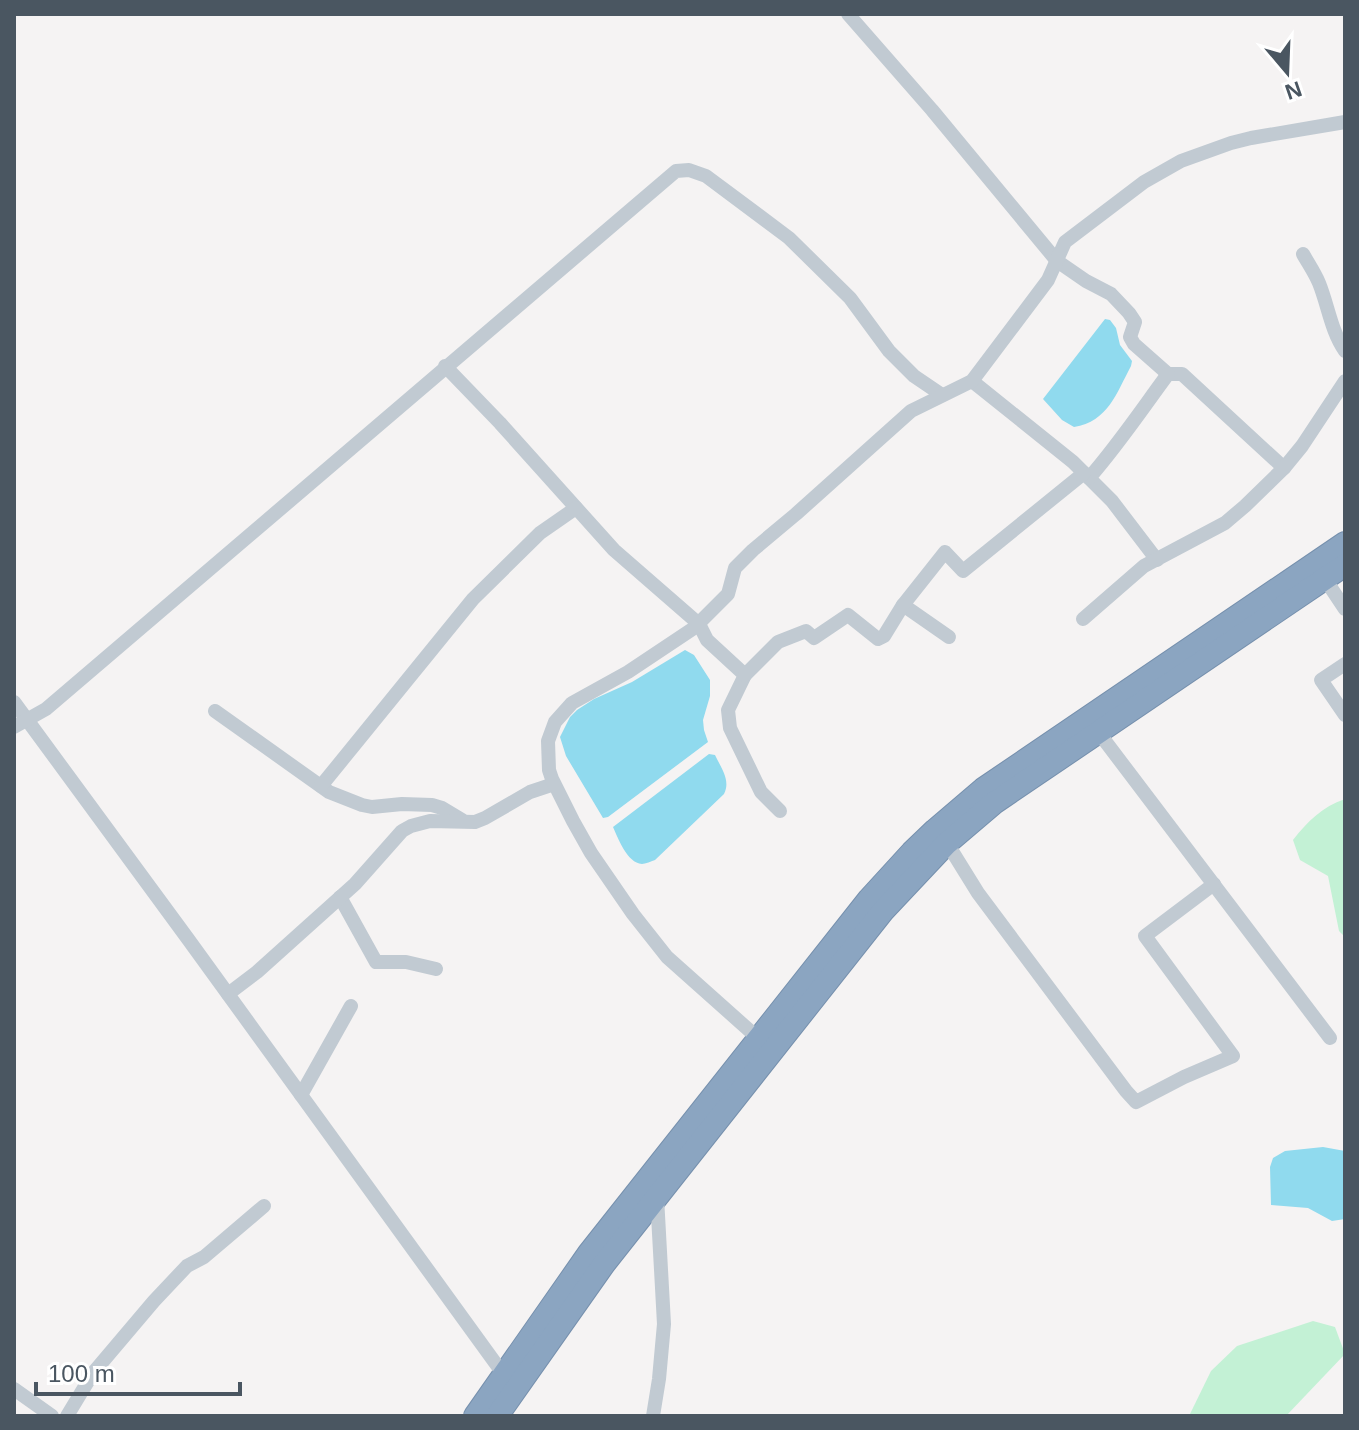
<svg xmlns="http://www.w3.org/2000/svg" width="1359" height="1430" font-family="Arial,sans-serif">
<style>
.green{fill:#c3f1d5}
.water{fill:#90daee}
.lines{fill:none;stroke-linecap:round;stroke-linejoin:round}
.highway-casing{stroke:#7690ad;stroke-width:24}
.minor{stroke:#c1cad2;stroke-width:14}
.highway{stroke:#8ba5c1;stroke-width:22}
</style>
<rect width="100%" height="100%" fill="#f5f3f3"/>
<!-- green -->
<g class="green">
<path d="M1345,799V937L1339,931L1328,876L1300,860L1293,840C1308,821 1322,807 1345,799Z"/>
<path d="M1313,1321L1335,1327L1345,1354L1286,1416H1189L1211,1371L1237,1346Z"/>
</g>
<!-- water -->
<g class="water">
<path d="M1105,319L1110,320L1116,328L1120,345L1132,361L1131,366C1117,392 1108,422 1074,427L1062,420L1043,399Z"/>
<path d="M685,650L694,655L710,680V696L703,720L704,730L708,742L608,817L603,818L566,756L560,737L570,717L577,710L594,699L632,682Z"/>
<path d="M709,754L715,755C721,768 731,780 724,794L655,860C652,861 645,864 642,864C627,863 618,838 613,827Z"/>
<path d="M1323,1147L1345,1151V1219L1332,1221L1308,1208L1271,1205L1270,1167L1273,1158L1285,1151Z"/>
</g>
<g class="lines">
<!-- highway casing -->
<g class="highway-casing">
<g id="highway">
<path d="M475,1416L589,1253L869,899L912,852L935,830L983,789L1345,543"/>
<path d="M497,1416L604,1264L883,911L947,843L994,803L1345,565"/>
</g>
</g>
<!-- minor -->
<g class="minor">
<path d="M848,14L932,110L1057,261L1086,281L1111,294L1129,313L1135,322L1130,337L1134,344L1168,374H1182L1284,468"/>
<path d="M1303,254C1308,263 1315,273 1319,283C1328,305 1331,331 1345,351"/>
<path d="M445,366L500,423L614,550L699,624L707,640L745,675L728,710L730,728L761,792L780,811"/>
<path d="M972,381L1073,462L1112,501L1157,560"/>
<path d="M1089,478C1118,445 1142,409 1168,374"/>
<path d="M1325,579L1345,609"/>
<path d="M903,605L949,637"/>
<path d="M1083,619L1144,566L1225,523L1245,506L1284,468L1302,446L1345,381"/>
<path d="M1345,664L1321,680L1345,715"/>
<path d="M745,675L778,642L806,631L814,638L848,615L878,639L884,636L903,605L945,552L963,571L1084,473"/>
<path d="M14,702L188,939L504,1375"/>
<path d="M215,711L329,792L362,805L372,807L402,804L432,805L442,808L462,820"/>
<path d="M14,727L46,709L676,171L689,170L706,176L789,238L850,298L889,351L914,376L942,395"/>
<path d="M1099,733L1330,1038"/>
<path d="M321,786L473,599L540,533L576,508"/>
<path d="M947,843L978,893L1126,1091L1136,1102L1184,1077L1233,1056L1145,936L1214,884"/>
<path d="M340,897L376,962H406L436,969"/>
<path d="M228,994L257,972L355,884L402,831L411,826L430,821L475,822L485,818L530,792L554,784"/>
<path d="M759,1039L667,957L633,914L591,853L573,821L552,779L549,770L548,741L555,722L572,703L628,672L694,628L728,594L735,568L753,550L796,514L911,411L972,381L1048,280L1065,242L1144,182L1181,161L1231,143L1251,138L1345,122"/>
<path d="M301,1095L351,1006"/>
<path d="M14,1389L52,1416"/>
<path d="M67,1416L93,1373L154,1301L187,1266L204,1257L264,1206"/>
<path d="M653,1416L659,1379L664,1324L657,1197"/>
</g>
<!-- highway -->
<use href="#highway" class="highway"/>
</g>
<!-- border -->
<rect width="1359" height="1430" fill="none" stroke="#4a5661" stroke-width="32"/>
<!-- north arrow -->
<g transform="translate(1287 72) rotate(161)" stroke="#ffffff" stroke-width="6" paint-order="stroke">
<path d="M0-6L14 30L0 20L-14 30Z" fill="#4a5661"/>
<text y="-12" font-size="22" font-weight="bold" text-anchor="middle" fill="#4a5661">N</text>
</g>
<!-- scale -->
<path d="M36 1382v12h204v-12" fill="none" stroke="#4a5661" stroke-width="4"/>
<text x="48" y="1382" font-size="24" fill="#4a5661" stroke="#ffffff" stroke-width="6" paint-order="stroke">100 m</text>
</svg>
